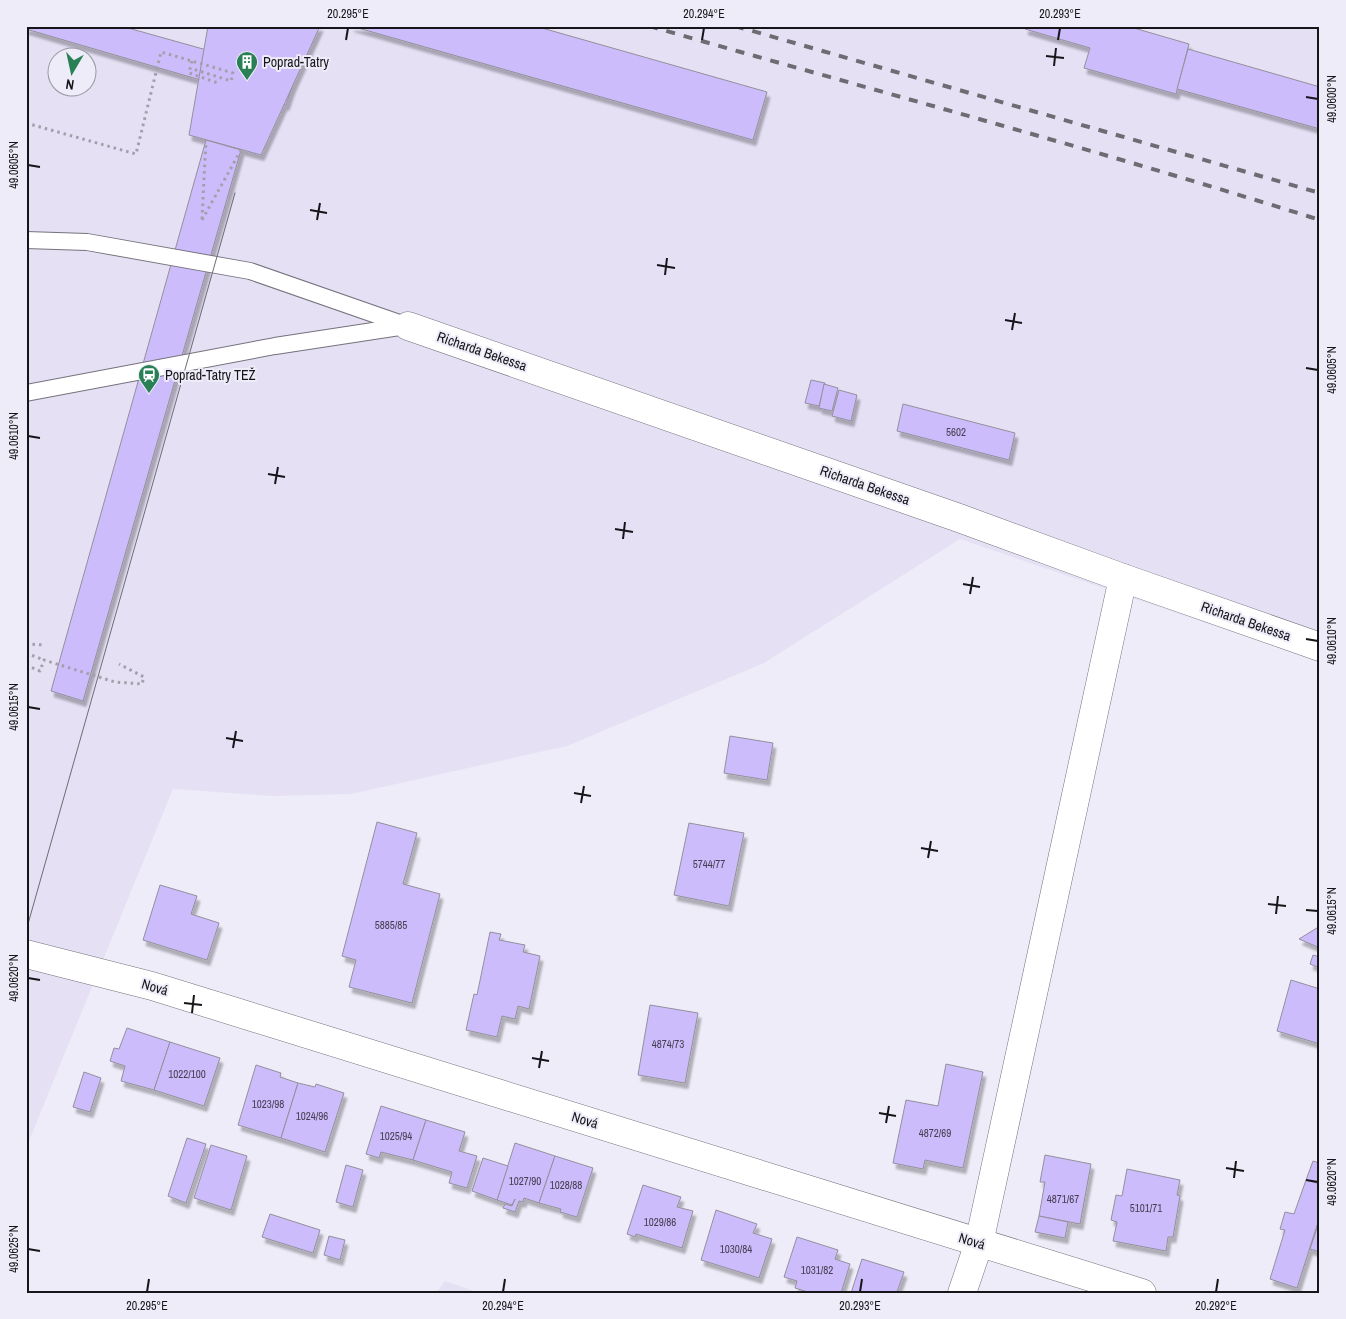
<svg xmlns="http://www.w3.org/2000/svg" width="1346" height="1319" font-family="'Archivo Narrow',sans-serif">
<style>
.built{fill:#e5e0f4;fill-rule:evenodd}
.building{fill:#cdbcfb;stroke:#92909b;filter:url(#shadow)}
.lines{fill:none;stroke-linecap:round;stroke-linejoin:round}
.service-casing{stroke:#75727d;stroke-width:18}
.minor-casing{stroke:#75727d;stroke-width:29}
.path{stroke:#a1a0a9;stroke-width:3;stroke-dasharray:2.5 4;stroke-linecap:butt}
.service{stroke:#fff;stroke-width:16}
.minor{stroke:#fff;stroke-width:28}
.tram{stroke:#6d6c73;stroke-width:1}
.rail{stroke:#6d6c73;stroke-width:4;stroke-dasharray:9 9;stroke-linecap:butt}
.ticks{fill:none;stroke:#161519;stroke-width:2}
.labels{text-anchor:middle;stroke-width:4;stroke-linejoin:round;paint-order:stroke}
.number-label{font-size:11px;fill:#443f52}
.poi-label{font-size:14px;fill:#161519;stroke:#eeecf8;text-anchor:start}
.street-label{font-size:14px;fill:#161519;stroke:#eeecf8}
.neatline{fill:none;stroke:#161519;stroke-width:2}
.ticks-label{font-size:12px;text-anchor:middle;fill:#161519}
</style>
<defs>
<filter id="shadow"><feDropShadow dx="3" dy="5.5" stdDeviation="1" flood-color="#0004"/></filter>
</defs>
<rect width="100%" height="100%" fill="#eeecf8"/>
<!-- built -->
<g class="built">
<path d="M26,26H1320V662L960,539L764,663L567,746L351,794L273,796L173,789L26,1148ZM58,58H88V88H58Z"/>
<path d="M445,1281L480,1293H436Z"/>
</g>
<!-- building -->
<g class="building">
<path d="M26,26H121L296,75L286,105L26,29Z"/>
<path d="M208,26H320L261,155L189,135Z"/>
<path d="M351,26H535L767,92L753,140Z"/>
<path d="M1026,26H1127L1189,44L1176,94L1084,68L1090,48L1025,29Z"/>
<path d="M1188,49L1320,87V129L1177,89Z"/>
<path d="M206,140L241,150L83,701L51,691Z"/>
<path d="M811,380L825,383L819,406L805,403Z"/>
<path d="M824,384L838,388L832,411L819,408Z"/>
<path d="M839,390L857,395L851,421L832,416Z"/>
<path d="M903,404L1015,433L1009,460L897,431Z"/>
<path d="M730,736L773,743L767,780L724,773Z"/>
<path d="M377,822L417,833L403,884L440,894L412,1003L349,987L356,960L342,956Z"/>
<path d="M689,823L744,833L729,906L674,895Z"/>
<path d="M160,885L197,896L191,914L219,923L207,960L143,940Z"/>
<path d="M1320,926V948L1299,939Z"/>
<path d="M490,932L501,934L499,940L525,945L523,952L540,956L529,1009L518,1006L515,1019L502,1016L497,1037L466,1030L474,994L477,995Z"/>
<path d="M1313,955L1320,957V968L1310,964Z"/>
<path d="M1291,980L1320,989V1044L1277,1031Z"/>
<path d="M650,1005L698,1013L685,1083L638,1075Z"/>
<path d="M127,1028L170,1042L154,1090L121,1081L125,1066L110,1061L114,1048L119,1049Z"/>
<path d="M170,1042L220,1058L204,1106L154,1090Z"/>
<path d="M946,1064L983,1072L963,1168L925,1160L923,1169L893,1163L906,1100L938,1106Z"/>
<path d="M256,1065L281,1073L280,1077L298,1083L281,1138L238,1125Z"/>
<path d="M84,1072L101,1078L90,1112L73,1107Z"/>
<path d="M298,1083L315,1087L316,1084L344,1093L325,1152L281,1138Z"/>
<path d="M381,1106L426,1120L413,1160L381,1152L379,1158L366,1154Z"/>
<path d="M426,1120L465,1132L459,1151L477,1156L467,1188L449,1183L452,1172L413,1160Z"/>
<path d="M187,1138L206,1144L186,1203L168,1196Z"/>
<path d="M515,1143L555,1156L539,1203L524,1198L523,1202L519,1201L515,1212L503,1208L505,1204L512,1206L515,1199L512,1205L497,1200Z"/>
<path d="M211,1145L247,1156L231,1210L194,1198Z"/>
<path d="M1045,1155L1091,1164L1080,1224L1039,1216L1045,1182H1040Z"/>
<path d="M555,1156L593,1168L577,1217L560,1212L561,1209L539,1203Z"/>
<path d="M483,1158L508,1166L497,1200L472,1191Z"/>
<path d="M1313,1161L1320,1163V1184L1306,1180Z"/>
<path d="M346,1165L363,1170L353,1207L336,1202Z"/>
<path d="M1127,1169L1180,1180L1177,1195L1180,1196L1173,1237H1168L1166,1251L1113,1241L1117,1222L1111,1220L1116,1195L1122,1196Z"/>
<path d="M1306,1180L1320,1184V1216L1297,1288L1270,1279L1285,1230L1280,1229L1285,1212L1294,1214Z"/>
<path d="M643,1185L681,1197L677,1207L693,1211L682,1248L636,1234L635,1237L627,1234Z"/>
<path d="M716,1210L757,1224L753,1233L772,1239L759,1278L701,1260Z"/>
<path d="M270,1214L320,1230L313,1253L262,1237Z"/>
<path d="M1039,1216L1068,1222L1065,1238L1035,1232Z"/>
<path d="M1320,1219V1252L1310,1249Z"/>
<path d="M329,1236L345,1240L340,1260L324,1255Z"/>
<path d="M797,1237L838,1250L835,1259L850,1264L841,1293H811L795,1288L797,1281L784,1277Z"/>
<path d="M862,1259L904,1272L897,1292L899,1293H851Z"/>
</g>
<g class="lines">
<!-- service casing -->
<g class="service-casing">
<g id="service">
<path d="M26,240L87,242L250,271L408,326"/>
<path d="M26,393L275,346L406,326"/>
</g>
</g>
<!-- minor casing -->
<g class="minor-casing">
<g id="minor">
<path d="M408,326L959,518L1123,578L1320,647"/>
<path d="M26,954L152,986L1142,1293"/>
<path d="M962,1293L979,1243L1123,578"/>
</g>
</g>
<!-- path -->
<g class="path">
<path d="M192,61L189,73L218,83"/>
<path d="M26,123L136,154L161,52L233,73L231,81L193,69"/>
<path d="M202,219L206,140"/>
<path d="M202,220L241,150"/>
<path d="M26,644L44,645"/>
<path d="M26,653L44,660"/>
<path d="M26,665L40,671L44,660L115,682L142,684L144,677L119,664"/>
</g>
<!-- service -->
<use href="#service" class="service"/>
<!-- minor -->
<use href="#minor" class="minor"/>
<!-- tram -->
<path class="tram" d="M26,931L235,193"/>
<!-- rail -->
<g class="rail">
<path d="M649,26C873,90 1098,150 1320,220"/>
<path d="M735,26L1320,193"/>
</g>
</g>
<!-- ticks -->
<path class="ticks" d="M346,40L348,28M702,40L704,28M1058,40L1060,28M1046,56L1064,58M1054,66L1056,48M1306,97L1318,99M28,165L40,167M310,210L327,213M317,220L320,203M657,265L675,268M665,275L667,258M1005,320L1022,323M1012,330L1015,313M1306,368L1318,370M28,436L40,438M268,474L285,477M275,484L278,467M615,529L633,532M623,539L625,522M963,584L980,587M970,594L973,577M1306,639L1318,641M28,707L40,709M226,738L243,741M233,748L236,731M574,793L591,796M581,803L584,786M921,848L938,851M928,858L931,841M1268,904L1286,906M1306,910L1318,911M1276,914L1278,896M28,978L40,980M184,1003L202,1005M192,1013L194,995M532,1058L549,1061M539,1068L542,1051M879,1113L896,1116M886,1123L889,1106M1226,1168L1244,1171M1234,1178L1236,1161M1306,1180L1318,1182M28,1249L40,1251M147,1292L149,1279M503,1292L505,1279M860,1292L862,1279M1216,1292L1218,1279"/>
<!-- icons -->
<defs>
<g id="building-pin" transform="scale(1.125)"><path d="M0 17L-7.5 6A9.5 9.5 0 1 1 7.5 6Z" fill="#288054" stroke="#eeecf8"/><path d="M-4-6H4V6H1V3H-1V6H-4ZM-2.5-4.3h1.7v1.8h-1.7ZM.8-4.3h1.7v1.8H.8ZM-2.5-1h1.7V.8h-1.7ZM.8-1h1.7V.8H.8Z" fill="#fff"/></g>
<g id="station-pin" transform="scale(1.125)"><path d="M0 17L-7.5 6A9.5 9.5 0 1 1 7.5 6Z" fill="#288054" stroke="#eeecf8"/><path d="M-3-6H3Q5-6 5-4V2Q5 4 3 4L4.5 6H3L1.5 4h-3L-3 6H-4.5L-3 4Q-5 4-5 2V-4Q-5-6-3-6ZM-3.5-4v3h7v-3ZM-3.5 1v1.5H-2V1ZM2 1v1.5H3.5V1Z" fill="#fff"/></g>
</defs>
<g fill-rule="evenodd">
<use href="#building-pin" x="247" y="62"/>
<use href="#station-pin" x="149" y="375"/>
</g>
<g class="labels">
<!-- number labels -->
<g class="number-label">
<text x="956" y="436">5602</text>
<text x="709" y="868">5744/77</text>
<text x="391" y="929">5885/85</text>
<text x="668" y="1048">4874/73</text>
<text x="187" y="1078">1022/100</text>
<text x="268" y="1108">1023/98</text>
<text x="312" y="1120">1024/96</text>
<text x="935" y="1137">4872/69</text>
<text x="396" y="1140">1025/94</text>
<text x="525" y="1185">1027/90</text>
<text x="566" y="1189">1028/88</text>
<text x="1063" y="1203">4871/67</text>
<text x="1146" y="1212">5101/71</text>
<text x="660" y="1226">1029/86</text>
<text x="736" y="1253">1030/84</text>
<text x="817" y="1274">1031/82</text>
</g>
<!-- poi labels -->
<g class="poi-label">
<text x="263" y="67">Poprad-Tatry</text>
<text x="165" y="380">Poprad-Tatry TEŽ</text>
</g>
<!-- street labels -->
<g class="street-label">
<text transform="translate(482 351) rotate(19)" y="5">Richarda Bekessa</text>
<text transform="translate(865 485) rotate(19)" y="5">Richarda Bekessa</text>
<text transform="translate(1246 621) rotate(19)" y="5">Richarda Bekessa</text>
<text transform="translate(155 987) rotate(16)" y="5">Nová</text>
<text transform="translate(585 1120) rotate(17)" y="5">Nová</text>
<text transform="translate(972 1241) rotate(17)" y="5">Nová</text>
</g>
</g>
<!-- border -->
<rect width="1346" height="1319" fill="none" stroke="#eeecf8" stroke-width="55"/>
<!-- north arrow -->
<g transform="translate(72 72) rotate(189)"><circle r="24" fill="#eeecf8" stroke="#98969f"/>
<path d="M0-4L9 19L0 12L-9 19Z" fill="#288054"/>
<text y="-8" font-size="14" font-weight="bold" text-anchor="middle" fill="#161519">N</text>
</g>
<rect x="28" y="28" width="1290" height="1264" class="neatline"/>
<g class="ticks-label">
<text x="348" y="18">20.295°E</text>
<text x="704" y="18">20.294°E</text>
<text x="1060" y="18">20.293°E</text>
<text transform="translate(1332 99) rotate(-90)" y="4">49.0600°N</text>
<text transform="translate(14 165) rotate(-90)" y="4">49.0605°N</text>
<text transform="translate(1332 370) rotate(-90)" y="4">49.0605°N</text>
<text transform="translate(14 436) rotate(-90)" y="4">49.0610°N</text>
<text transform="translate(1332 641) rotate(-90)" y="4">49.0610°N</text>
<text transform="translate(14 707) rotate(-90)" y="4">49.0615°N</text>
<text transform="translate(1332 911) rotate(-90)" y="4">49.0615°N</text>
<text transform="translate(14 978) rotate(-90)" y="4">49.0620°N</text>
<text transform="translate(1332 1182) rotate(-90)" y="4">49.0620°N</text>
<text transform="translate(14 1249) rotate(-90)" y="4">49.0625°N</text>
<text x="147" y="1310">20.295°E</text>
<text x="503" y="1310">20.294°E</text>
<text x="860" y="1310">20.293°E</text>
<text x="1216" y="1310">20.292°E</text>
</g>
</svg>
